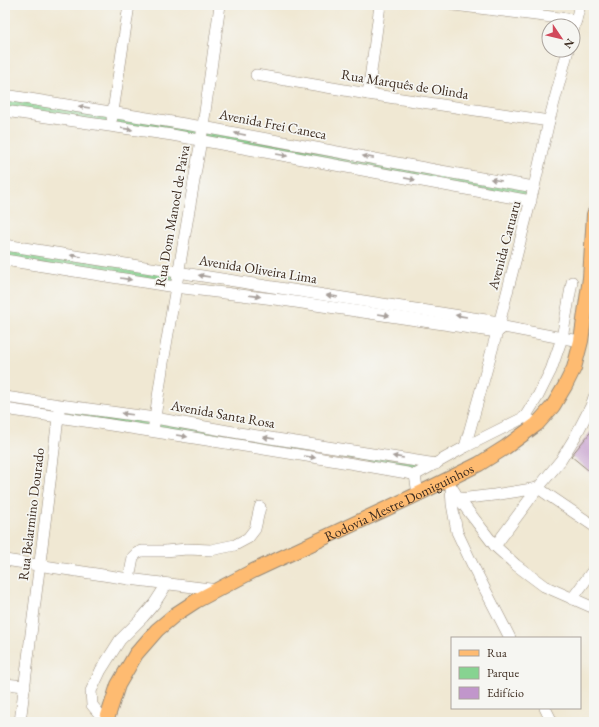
<svg xmlns="http://www.w3.org/2000/svg" width="599" height="727" font-family="'EB Garamond',serif">
<style>
.green{fill:#87d391;stroke:#617e58}
.building{fill:#c196cb}
.lines{fill:none;stroke-linecap:round;stroke-linejoin:round}
.minor-casing{stroke:#968978;stroke-width:12}
.major-casing{stroke:#968978;stroke-width:16}
.minor{stroke:#fff;stroke-width:11}
.major{stroke:#febb71;stroke-width:14}
.oneway{fill:#a79f9a}
.labels{text-anchor:middle;stroke-width:3.5;stroke-linejoin:round;paint-order:stroke}
.street-label{font-size:14px;fill:#3b2a1e;stroke:#f6f6f2}
</style>
<rect width="100%" height="100%" fill="#f6f6f2"/>
<filter id="ink" filterUnits="userSpaceOnUse"><feTurbulence type="fractalNoise" baseFrequency=".025" numOctaves="2"/><feDisplacementMap in="SourceGraphic" scale="8" xChannelSelector="R" yChannelSelector="G"/><feConvolveMatrix kernelMatrix="1 2 1 2 8 2 1 2 1" color-interpolation-filters="sRGB"/></filter>
<filter id="wash" filterUnits="userSpaceOnUse"><feTurbulence type="fractalNoise" baseFrequency=".012" numOctaves="4" result="noise"/><feDisplacementMap in="SourceGraphic" scale="16" xChannelSelector="R" yChannelSelector="G"/><feGaussianBlur stdDeviation="0.9" result="paint"/><feColorMatrix in="noise" values="0 0 0 0 0 0 0 0 0 0 0 0 0 0 0 0 0 1.4 0 .05"/><feComposite in="paint" operator="in"/></filter>
<g filter="url(#wash)">
<rect width="100%" height="100%" fill="#f0e8d3"/>
<!-- green -->
<g class="green">
<path d="M5,97L111,114L108,124L5,107Z"/>
<path d="M115,115L200,129L199,137L113,125Z"/>
<path d="M204,129L533,188L530,199L203,139Z"/>
<path d="M5,248L175,273L174,285L5,259Z"/>
<path d="M62,408L153,420L151,429L61,416Z"/>
<path d="M157,421L431,465L415,470L412,468L378,464L156,429Z"/>
</g>
<g id="blocks">
<!-- building -->
<path class="building" d="M594,428V475L571,456Z"/>
</g>
</g>
<g filter="url(#ink)">
<use href="#blocks" fill-opacity="0" stroke="#968978" stroke-width="1"/>
<g class="lines">
<!-- minor casing -->
<g class="minor-casing">
<g id="minor">
<path d="M454,5L576,20"/>
<path d="M573,31L580,5"/>
<path d="M256,75L368,94L549,121"/>
<path d="M368,94L380,5"/>
<path d="M5,95L203,127L435,170L534,187"/>
<path d="M5,111L172,135L531,201"/>
<path d="M112,118L129,5"/>
<path d="M5,245L260,285L499,322L504,327L562,338L581,341"/>
<path d="M5,260L175,287L282,300L497,332L504,327"/>
<path d="M5,397L60,405L155,418L239,433L436,464"/>
<path d="M5,409C139,429 273,450 407,473L415,475"/>
<path d="M537,424L525,417L538,396L551,370L562,338L572,282"/>
<path d="M153,431L163,363L201,140L220,5"/>
<path d="M465,447L497,332L534,187L549,121L568,50"/>
<path d="M447,480L459,499L495,546L516,565L544,586L594,608"/>
<path d="M451,488L452,504L457,532L474,568L510,638"/>
<path d="M418,494L415,475L465,447L525,417"/>
<path d="M459,499L494,495L538,488L561,460L575,437L591,406L594,397"/>
<path d="M495,546L538,488L594,526"/>
<path d="M5,560L129,579L218,590"/>
<path d="M129,579L133,557L137,553L142,551H165L187,549L211,550L235,545L248,538L255,529L260,507"/>
<path d="M572,599L594,569"/>
<path d="M5,684L25,686"/>
<path d="M545,708L552,722"/>
<path d="M20,722L59,410"/>
<path d="M106,722L92,705L91,691L101,670L120,640L143,617L154,604L167,584"/>
</g>
</g>
<!-- major casing -->
<g class="major-casing">
<g id="major">
<path id="s1" d="M106,722L118,685L136,654L157,630L176,614L196,601L253,571L418,494L479,464L506,447L537,424L553,406L565,386L574,368L581,341L590,278L594,214"/>
</g>
</g>
<!-- minor -->
<use href="#minor" class="minor"/>
<!-- major -->
<use href="#major" class="major"/>
</g>
<!-- one-way arrows -->
<defs><path id="oneway-solid" d="M-6-.8H1V-3.2L6.5 0L1 3.2V.8H-6Z"/></defs>
<g class="oneway">
<use href="#oneway-solid" transform="translate(84 107) rotate(-171)"/>
<use href="#oneway-solid" transform="translate(127 129) rotate(8)"/>
<use href="#oneway-solid" transform="translate(240 134) rotate(-169)"/>
<use href="#oneway-solid" transform="translate(282 155) rotate(10)"/>
<use href="#oneway-solid" transform="translate(368 157) rotate(-169)"/>
<use href="#oneway-solid" transform="translate(410 179) rotate(11)"/>
<use href="#oneway-solid" transform="translate(496 180) rotate(-170)"/>
<use href="#oneway-solid" transform="translate(76 256) rotate(-171)"/>
<use href="#oneway-solid" transform="translate(204 276) rotate(-171)"/>
<use href="#oneway-solid" transform="translate(126 279) rotate(9)"/>
<use href="#oneway-solid" transform="translate(255 296) rotate(7)"/>
<use href="#oneway-solid" transform="translate(332 296) rotate(-171)"/>
<use href="#oneway-solid" transform="translate(384 315) rotate(9)"/>
<use href="#oneway-solid" transform="translate(461 316) rotate(-171)"/>
<use href="#oneway-solid" transform="translate(127 414) rotate(-173)"/>
<use href="#oneway-solid" transform="translate(182 436) rotate(9)"/>
<use href="#oneway-solid" transform="translate(269 438) rotate(-171)"/>
<use href="#oneway-solid" transform="translate(310 457) rotate(9)"/>
<use href="#oneway-solid" transform="translate(398 457) rotate(-171)"/>
</g>
</g>
<g class="labels">
<!-- street labels -->
<g class="street-label">
<text transform="translate(405 84) rotate(9)" y="5">Rua Marquês de Olinda</text>
<text transform="translate(273 124) rotate(11)" y="5">Avenida Frei Caneca</text>
<text transform="translate(172 216) rotate(-80)" y="5">Rua Dom Manoel de Paiva</text>
<text transform="translate(504 245) rotate(-75)" y="5">Avenida Caruaru</text>
<text transform="translate(258 269) rotate(9)" y="5">Avenida Oliveira Lima</text>
<text transform="translate(223 414) rotate(10)" y="5">Avenida Santa Rosa</text>
<text dy="5" stroke="none"><textPath href="#s1" startOffset="381">Rodovia Mestre Domiguinhos</textPath></text>
<text transform="translate(31 514) rotate(-83)" y="5">Rua Belarmino Dourado</text>
</g>
</g>
<!-- margin -->
<rect width="599" height="727" fill="none" stroke="#f6f6f2" stroke-width="20"/>
<!-- legend -->
<rect x="451" y="637" width="130" height="72" fill="#f6f6f2" stroke="#aba49d"/>
<rect x="459" y="650" width="20" height="6" fill="#febb71" stroke="#aba49d"/>
<text x="487" y="657" font-size="12" fill="#3b2a1e">Rua</text>
<rect x="459" y="667" width="20" height="12" fill="#87d391" stroke="#aba49d"/>
<text x="487" y="677" font-size="12" fill="#3b2a1e">Parque</text>
<rect x="459" y="687" width="20" height="12" fill="#c196cb" stroke="#aba49d"/>
<text x="487" y="697" font-size="12" fill="#3b2a1e">Edifício</text>
<!-- north arrow -->
<g transform="translate(561 38) rotate(125)"><circle r="19" fill="#f6f6f2" stroke="#aba49d"/>
<path d="M0-3L7 15L0 10L-7 15Z" fill="#d1495b"/>
<text y="-6" font-size="11" font-weight="bold" text-anchor="middle" fill="#3b2a1e">N</text>
</g>
</svg>
